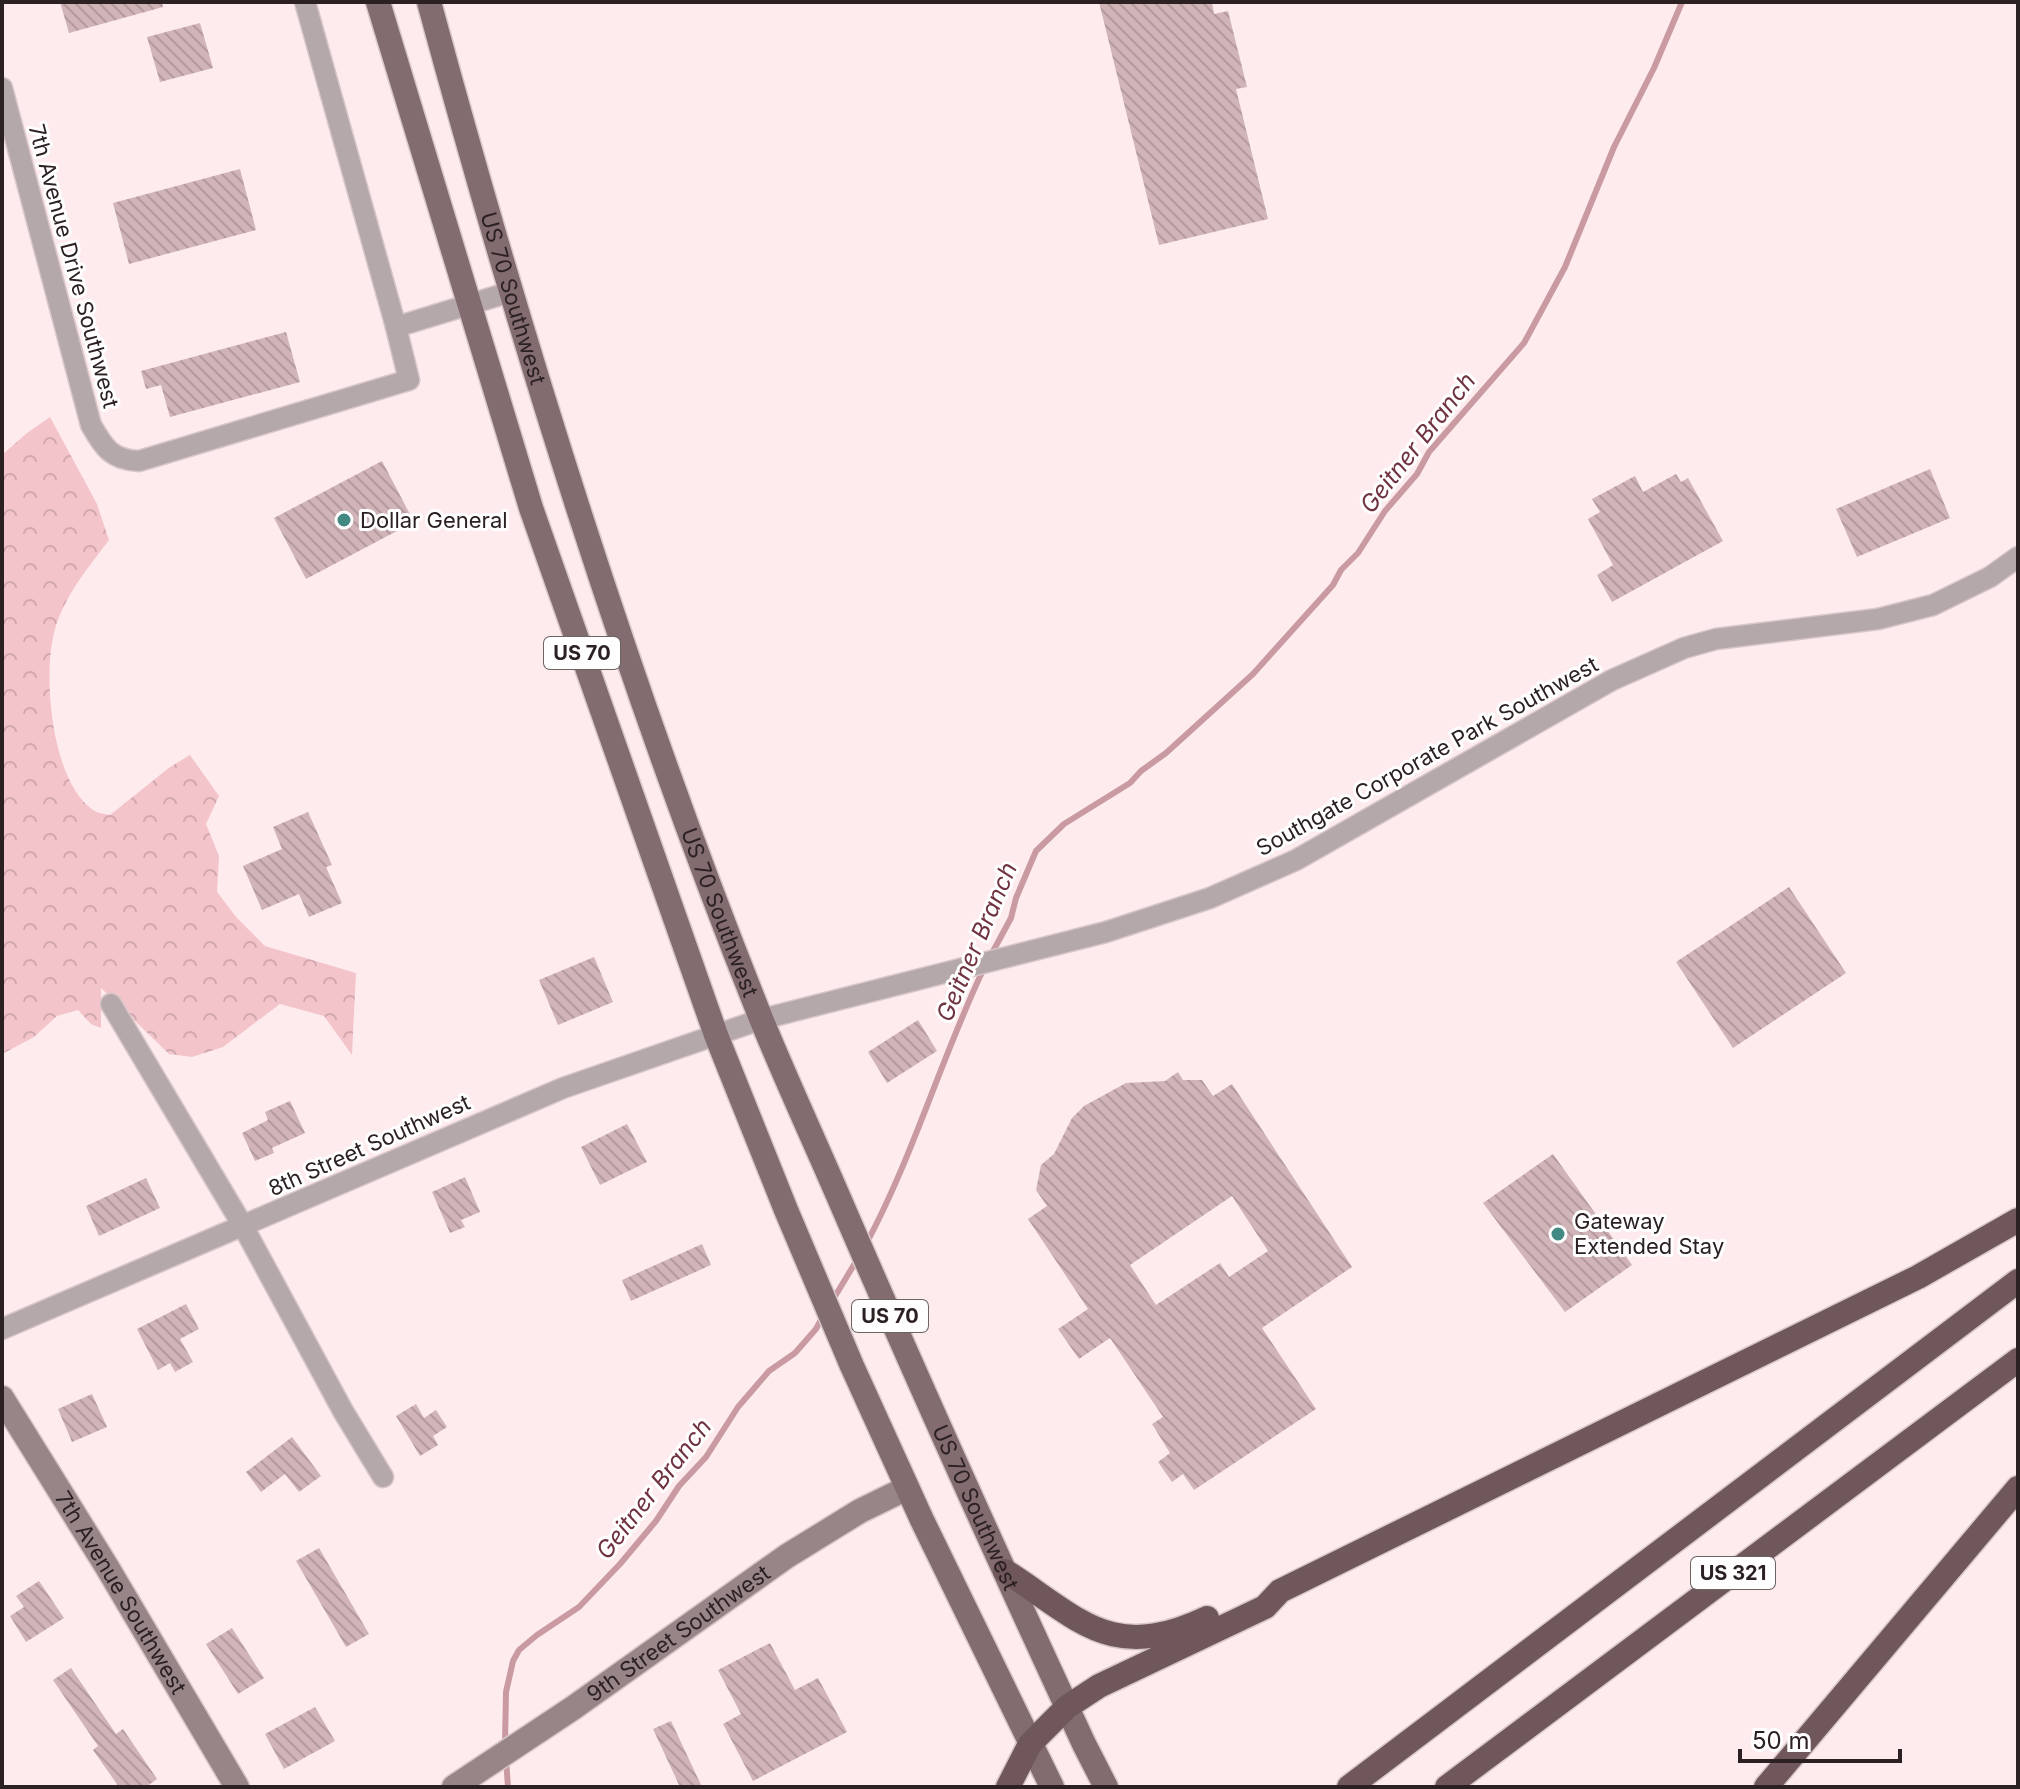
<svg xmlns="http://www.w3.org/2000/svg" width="2020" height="1789" font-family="Inter,sans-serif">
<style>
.forest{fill:url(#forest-crowns)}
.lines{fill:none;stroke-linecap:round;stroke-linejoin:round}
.stream{stroke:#c99aa2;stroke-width:6}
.building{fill:url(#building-back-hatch);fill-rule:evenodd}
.street-casing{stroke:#d8c7c9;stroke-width:23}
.secondary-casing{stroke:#d8c7c9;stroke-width:27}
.primary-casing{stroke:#d8c7c9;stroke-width:27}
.highway-casing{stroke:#d8c7c9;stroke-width:27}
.street{stroke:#b5a8aa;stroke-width:20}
.secondary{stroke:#988588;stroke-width:24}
.primary{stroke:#836c70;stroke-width:24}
.highway{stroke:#70575b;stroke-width:24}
.poi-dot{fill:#438983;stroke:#fefefe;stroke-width:3}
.labels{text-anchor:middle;stroke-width:6;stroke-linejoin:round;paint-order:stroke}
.shield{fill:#fefefe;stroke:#6b6364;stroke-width:2}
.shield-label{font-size:20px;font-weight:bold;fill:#2c2122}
.street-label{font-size:22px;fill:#2c2122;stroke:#fefefe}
.poi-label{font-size:22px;fill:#2c2122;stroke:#fefefe;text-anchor:start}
.water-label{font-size:24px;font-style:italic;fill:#6f323f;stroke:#fefefe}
</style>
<defs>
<pattern id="forest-crowns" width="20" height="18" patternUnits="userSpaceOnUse" patternTransform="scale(2)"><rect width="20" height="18" fill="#f4c4cb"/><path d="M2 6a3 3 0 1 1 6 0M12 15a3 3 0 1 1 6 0" fill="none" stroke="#d1a8ae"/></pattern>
<pattern id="building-back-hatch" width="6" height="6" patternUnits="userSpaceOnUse" patternTransform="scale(2)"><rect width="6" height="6" fill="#d1b4b8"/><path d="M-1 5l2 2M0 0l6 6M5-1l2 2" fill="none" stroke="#b49a9e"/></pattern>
</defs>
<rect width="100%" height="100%" fill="#feebee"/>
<!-- forest -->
<path class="forest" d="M50,417L97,504L109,540C88,568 65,595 55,629C42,674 51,781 93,810C97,813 105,814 110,815L170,767L190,755L219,796L206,824L219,856L217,892L237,918L265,946L356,973L352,1055L324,1016L280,1004L223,1047L192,1057L169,1054L101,988V1028L91,1024L78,1010L57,1016L34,1037L2,1054V455L27,433Z"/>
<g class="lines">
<!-- stream -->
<g class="stream">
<path d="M991,955L1011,918L1016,898L1036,851L1064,824L1130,783L1141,771L1166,753L1253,674L1333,585L1341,570L1358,553L1385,511L1417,474L1429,452L1524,343L1565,267L1614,147L1654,68L1682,2"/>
<path d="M866,1244C913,1157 941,1058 984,968"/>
<path d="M831,1303L858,1258"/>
<path d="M505,1743L506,1692L513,1661L519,1650L537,1635L579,1607L620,1564L656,1521L679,1486L706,1457L738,1407L769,1371L795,1353L816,1329L823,1316"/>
<path d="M506,1759L508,1787"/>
</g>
</g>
<!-- building -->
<g class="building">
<path d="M60,2H162L163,7L69,33Z"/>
<path d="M1099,2H1212L1214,14L1228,11L1247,87L1236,89L1268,219L1159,245Z"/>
<path d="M200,23L213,68L160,82L147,37Z"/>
<path d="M240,169L256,230L129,264L113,203Z"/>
<path d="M286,332L300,382L170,417L161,385L146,389L141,371Z"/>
<path d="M382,461L414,522L306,579L274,518Z"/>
<path d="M1930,469L1950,518L1857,557L1836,509Z"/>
<path d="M1676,474L1681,482L1688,478L1723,541L1612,602L1597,575L1613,565L1588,519L1600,512L1592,499L1635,476L1643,492Z"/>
<path d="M308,812L332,865L326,867L342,903L309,917L299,894L262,910L243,866L282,849L273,827Z"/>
<path d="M1789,887L1846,973L1733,1048L1676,962Z"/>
<path d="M594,957L613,1002L558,1025L539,980Z"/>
<path d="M918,1020L937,1051L887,1083L868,1052Z"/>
<path d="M1178,1072L1183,1080H1202L1213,1096L1232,1084L1352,1267L1262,1328L1316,1409L1194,1490L1183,1474L1172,1482L1158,1462L1170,1453L1152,1424L1163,1417L1110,1338L1079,1359L1058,1329L1088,1309L1028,1219L1047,1206L1036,1190L1041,1165L1054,1154L1072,1118L1084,1106L1126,1083L1165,1081ZM1232,1196L1268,1251L1229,1277L1220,1263L1156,1305L1130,1265Z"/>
<path d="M290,1101L305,1133L272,1148L274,1153L255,1161L242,1133L268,1120L265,1112Z"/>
<path d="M627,1124L647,1162L600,1185L581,1147Z"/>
<path d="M1553,1154L1632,1265L1565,1312L1483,1203Z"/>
<path d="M465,1177L480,1212L461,1220L465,1227L450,1233L432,1192Z"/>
<path d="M146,1178L160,1208L99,1236L86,1206Z"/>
<path d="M702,1244L711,1265L631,1301L622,1280Z"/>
<path d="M186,1304L199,1329L180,1339L193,1362L175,1372L170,1363L158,1370L137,1329Z"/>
<path d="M92,1394L107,1427L72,1442L58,1409Z"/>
<path d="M416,1404L424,1418L436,1410L447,1427L433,1436L438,1445L420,1456L396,1416Z"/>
<path d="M292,1437L321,1476L299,1492L285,1474L261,1492L246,1472Z"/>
<path d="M319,1548L369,1634L346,1647L296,1561Z"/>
<path d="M39,1581L64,1618L26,1642L10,1616L24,1607L16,1596Z"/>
<path d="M232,1628L264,1678L238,1694L206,1644Z"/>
<path d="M770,1643L795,1690L818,1678L847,1732L753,1781L723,1724L741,1714L718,1670Z"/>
<path d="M71,1668L116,1734L123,1729L157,1779L146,1787H119L93,1750L98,1746L53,1680Z"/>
<path d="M315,1707L335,1741L284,1769L265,1734Z"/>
<path d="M671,1721L702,1787H680L653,1729Z"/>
</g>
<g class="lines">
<!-- street casing -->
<g class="street-casing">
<g id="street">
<path d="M2,88L91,425C104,448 112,460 139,461L409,380L396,327L305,2"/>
<path d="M396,327L510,292"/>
<path d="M111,1004L243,1226L343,1411L383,1477"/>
<path d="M2,1329L563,1088L762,1019L1106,932L1210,898L1296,860L1612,680L1684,648L1716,639L1878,619L1933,605L1990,577L2018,557"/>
</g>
</g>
<!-- secondary casing -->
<g class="secondary-casing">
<g id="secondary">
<path id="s1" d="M2,1398L107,1567L237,1787"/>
<path id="s2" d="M454,1787L573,1708L787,1556L860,1511L907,1488"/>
</g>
</g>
<!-- primary casing -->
<g class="primary-casing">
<g id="primary">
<path d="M378,2L531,508L716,1035L786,1210L852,1366L922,1520L1052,1787"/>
<path id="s3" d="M429,2C522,345 628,686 760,1016C786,1080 815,1142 842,1205C920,1386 1001,1565 1084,1744L1106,1787"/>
</g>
</g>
<!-- highway casing -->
<g class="highway-casing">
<g id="highway">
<path d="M1005,1571C1081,1620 1111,1663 1207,1618"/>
<path d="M1008,1787L1030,1744L1067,1707L1099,1686L1265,1607L1280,1591L1918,1277L2018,1220"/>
<path d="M1349,1787L2018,1281"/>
<path d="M1447,1787L2018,1360"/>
<path d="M1766,1787L2018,1488"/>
</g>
</g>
<!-- street -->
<use href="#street" class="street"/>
<!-- secondary -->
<use href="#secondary" class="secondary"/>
<!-- primary -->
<use href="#primary" class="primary"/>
<!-- highway -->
<use href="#highway" class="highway"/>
</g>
<!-- markers -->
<g class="poi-dot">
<circle cx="344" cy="520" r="8"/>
<circle cx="1558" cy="1234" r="8"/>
</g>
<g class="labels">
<!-- shield labels -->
<g class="shield">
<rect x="544" y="637" width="76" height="32" rx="6"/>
<rect x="852" y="1300" width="76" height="32" rx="6"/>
<rect x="1691" y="1557" width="84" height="32" rx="6"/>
</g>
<g class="shield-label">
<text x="582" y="660">US 70</text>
<text x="890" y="1323">US 70</text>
<text x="1733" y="1580">US 321</text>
</g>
<!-- street labels -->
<g class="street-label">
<text transform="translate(74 266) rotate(75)" y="8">7th Avenue Drive Southwest</text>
<text dy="8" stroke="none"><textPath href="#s3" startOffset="308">US 70 Southwest</textPath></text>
<text transform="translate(1427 756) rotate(-29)" y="8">Southgate Corporate Park Southwest</text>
<text dy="8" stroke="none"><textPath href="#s3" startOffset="956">US 70 Southwest</textPath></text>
<text transform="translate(369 1145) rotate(-24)" y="8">8th Street Southwest</text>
<text dy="8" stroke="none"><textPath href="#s3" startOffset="1604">US 70 Southwest</textPath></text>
<text dy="8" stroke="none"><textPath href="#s1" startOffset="228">7th Avenue Southwest</textPath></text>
<text dy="8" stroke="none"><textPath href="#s2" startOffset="272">9th Street Southwest</textPath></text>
</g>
<!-- poi labels -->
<g class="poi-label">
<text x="360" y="528">Dollar General</text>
<text x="1574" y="1229">Gateway<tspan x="1574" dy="25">Extended Stay</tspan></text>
</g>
<!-- water labels -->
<g class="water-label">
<text transform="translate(1418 443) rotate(-52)" y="8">Geitner Branch</text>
<text transform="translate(977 942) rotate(-67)" y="8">Geitner Branch</text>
<text transform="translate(654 1489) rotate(-52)" y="8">Geitner Branch</text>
</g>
</g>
<!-- border -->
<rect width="2020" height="1789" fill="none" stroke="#2c2122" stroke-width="8"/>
<!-- scale -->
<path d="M1740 1749v12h160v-12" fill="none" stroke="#2c2122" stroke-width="4"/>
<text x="1752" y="1749" font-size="24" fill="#2c2122" stroke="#fefefe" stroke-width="6" paint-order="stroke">50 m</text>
</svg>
